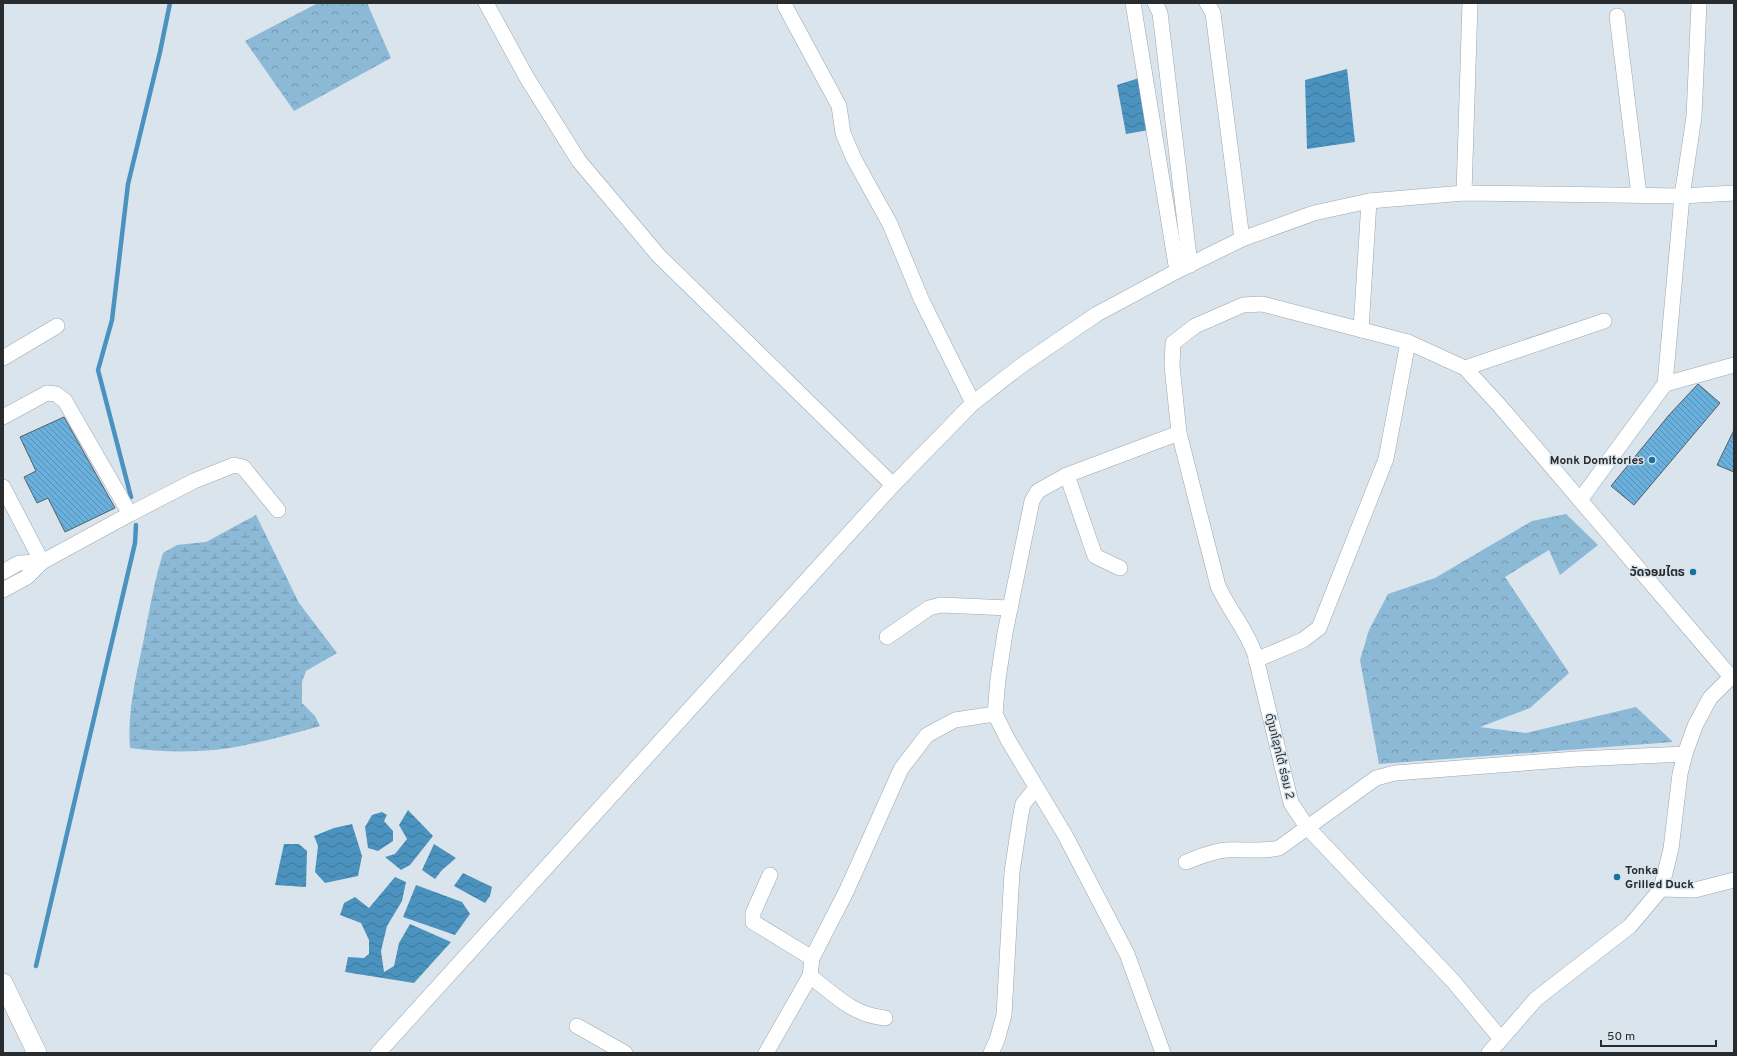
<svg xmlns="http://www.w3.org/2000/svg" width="1737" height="1056" font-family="Overpass,'Noto Sans Lao',sans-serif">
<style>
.forest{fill:url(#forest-crowns)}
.wetland{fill:url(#wetland-marsh)}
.water{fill:url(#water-waves)}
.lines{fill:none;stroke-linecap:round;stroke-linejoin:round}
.stream{stroke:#4b93be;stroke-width:4.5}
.building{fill:url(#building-back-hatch);stroke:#565f66}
.minor-casing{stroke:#9ca6ad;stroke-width:16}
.major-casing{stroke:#9ca6ad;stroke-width:20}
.minor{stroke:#fff;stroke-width:15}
.major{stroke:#fff;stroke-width:19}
.poi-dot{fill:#1572a1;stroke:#dae4ec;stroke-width:1.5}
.labels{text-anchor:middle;stroke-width:3;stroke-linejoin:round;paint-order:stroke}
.poi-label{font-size:12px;font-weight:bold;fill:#282c2f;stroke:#dae4ec;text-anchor:end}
.street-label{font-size:12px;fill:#282c2f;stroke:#dae4ec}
</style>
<defs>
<pattern id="forest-crowns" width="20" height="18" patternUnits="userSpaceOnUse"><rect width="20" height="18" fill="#8cb9d6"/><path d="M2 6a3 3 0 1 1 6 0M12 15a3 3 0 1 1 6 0" fill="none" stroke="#7297ae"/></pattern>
<pattern id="wetland-marsh" width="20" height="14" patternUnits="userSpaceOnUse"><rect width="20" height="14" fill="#8cb9d6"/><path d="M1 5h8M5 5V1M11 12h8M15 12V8" fill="none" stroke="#7297ae"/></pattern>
<pattern id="water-waves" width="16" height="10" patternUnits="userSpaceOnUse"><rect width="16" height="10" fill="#4b93be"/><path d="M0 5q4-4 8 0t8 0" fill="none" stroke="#3e789b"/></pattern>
<pattern id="building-back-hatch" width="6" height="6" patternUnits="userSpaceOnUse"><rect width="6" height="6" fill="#69b0dc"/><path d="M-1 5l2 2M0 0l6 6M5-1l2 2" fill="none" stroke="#568fb3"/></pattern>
</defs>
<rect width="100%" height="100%" fill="#dae4ec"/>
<!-- forest -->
<g class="forest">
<path d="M318,3H367L391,58L294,111L245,41Z"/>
<path d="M1566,514L1598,545L1560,575L1549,550L1505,577L1569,673L1530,708L1480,727L1526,733L1636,707L1673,742L1379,764L1360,660L1369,630L1388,594L1435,578L1532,521Z"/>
</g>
<!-- wetland -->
<path class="wetland" d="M256,515L299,603L337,653L306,671L302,682V703L315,716L320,726C295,733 270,740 246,745C209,753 167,753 130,748C127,713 136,677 143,643C149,613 154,582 163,553L177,545L206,542Z"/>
<!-- water -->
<g class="water">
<path d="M1347,69L1355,142L1307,149L1305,80Z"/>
<path d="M1139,78L1149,130L1126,134L1117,85Z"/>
<path d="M408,810L433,836L410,865L401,870L385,857L395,854L407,839L399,825Z"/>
<path d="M382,812L387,815L384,821L393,831V841L378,851L368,848L365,827L372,815Z"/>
<path d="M352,824L362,856L358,876L325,883L315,872L318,846L314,836L334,828Z"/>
<path d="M284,844H299L307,851L306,887L275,885Z"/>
<path d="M434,844L456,858L442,870L435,879L422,870Z"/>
<path d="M463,873L492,887L490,896L485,903L454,886Z"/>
<path d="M395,877L406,882L402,901L387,926L381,951L384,972L394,966L399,943L410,924L451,942L414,983L345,972L348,957L364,958L369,954V940L361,923L340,915L344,903L355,897L369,908Z"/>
<path d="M416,885L462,902L470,914L455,935L403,917Z"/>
</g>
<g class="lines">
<!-- stream -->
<g class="stream">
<path d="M131,497L98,370L112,320L128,184L160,52L170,3"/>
<path d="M36,966L135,543L136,525"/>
</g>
</g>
<!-- building -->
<g class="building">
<path d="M1698,384L1720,403L1634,505L1611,486L1669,415Z"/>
<path d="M64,417L115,508L65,532L48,498L37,503L24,477L36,471L20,437Z"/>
<path d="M1734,430V472L1717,465Z"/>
</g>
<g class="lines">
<!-- minor casing -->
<g class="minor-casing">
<g id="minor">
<path d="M486,3L527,78L579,161L659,256L893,485"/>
<path d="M1133,3L1177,271"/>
<path d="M1155,3L1160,13L1190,265"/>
<path d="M1207,3L1213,13L1242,239"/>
<path d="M785,6L839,106L843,133L854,159L890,224L922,301L973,403"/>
<path d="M1617,16L1639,195"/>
<path d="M1464,193L1470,3"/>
<path d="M1361,330L1369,201"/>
<path d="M3,358L57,326"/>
<path d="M1465,368L1604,321"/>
<path d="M1665,384L1734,365"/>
<path d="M3,417L47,393L56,394L65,401L130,514"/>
<path d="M1179,433L1218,586C1229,610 1246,629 1255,654L1291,803L1307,827L1453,981L1501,1039"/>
<path d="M1067,475L1095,556L1120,568"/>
<path d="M3,487L42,562"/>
<path d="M1580,500L1665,384L1682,196L1694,117L1699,3"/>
<path d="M3,572L19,563L42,562"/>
<path d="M3,590L27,577L42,562L130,514L194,481L234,465L243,467L278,510"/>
<path d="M887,637L929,608L941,605L1010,608"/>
<path d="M1256,660L1303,640L1319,628L1386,459L1408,342"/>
<path d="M1186,862C1199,857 1212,851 1226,850C1244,849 1261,852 1279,848L1376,778L1395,773L1576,759L1685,754"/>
<path d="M770,875L753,913V922L812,958"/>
<path d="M1661,889L1695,890L1734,880"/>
<path d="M810,976C835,995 853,1015 885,1018"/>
<path d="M577,1026L625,1053"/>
<path d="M378,1053L893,485L973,403L1022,365L1097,314L1177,271L1242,239L1314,213L1369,201L1464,193L1682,196L1734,193"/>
<path d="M766,1053L810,976L812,958L846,892L901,769L927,735L955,720L995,714"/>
<path d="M991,1053L997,1040L1004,1015L1012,872L1020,819L1023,804L1036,788"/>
<path d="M1163,1053L1127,954L1065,835L1008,740L995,714L998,679L1005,633L1032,501L1038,491L1067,475L1179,433L1172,366L1173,343L1195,326L1243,305L1262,304L1408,342L1465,368L1499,405L1731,677"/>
<path d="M1489,1053L1536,999L1630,926L1661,889L1671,849L1680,774L1685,754L1695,726L1710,698L1731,677H1734"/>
</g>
</g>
<!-- major casing -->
<g class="major-casing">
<path id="major" d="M3,983L37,1053"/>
</g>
<!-- minor -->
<use href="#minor" class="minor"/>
<!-- major -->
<use href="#major" class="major"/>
</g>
<!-- markers -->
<g class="poi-dot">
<circle cx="1652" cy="460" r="4"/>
<circle cx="1693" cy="572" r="4"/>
<circle cx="1617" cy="877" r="4"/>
</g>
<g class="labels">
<!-- poi labels -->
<g class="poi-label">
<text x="1644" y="464">Monk Domitories</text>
<text x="1685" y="576">ວັດຈອມໄຕຣ</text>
<text x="1625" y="874" text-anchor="start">Tonka<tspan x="1625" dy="14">Grilled Duck</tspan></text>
</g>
<!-- street labels -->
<g class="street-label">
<text transform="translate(1280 756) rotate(76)" y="4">ດົງນາໂຊກໄຕ້ ຮ່ອມ 2</text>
</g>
</g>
<!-- border -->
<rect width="1737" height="1056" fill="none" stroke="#282c2f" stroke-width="8"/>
<!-- scale -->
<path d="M1601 1040v6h115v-6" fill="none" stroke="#282c2f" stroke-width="2"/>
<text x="1607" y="1040" font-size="12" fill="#282c2f" stroke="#dae4ec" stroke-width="3" paint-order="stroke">50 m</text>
</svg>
